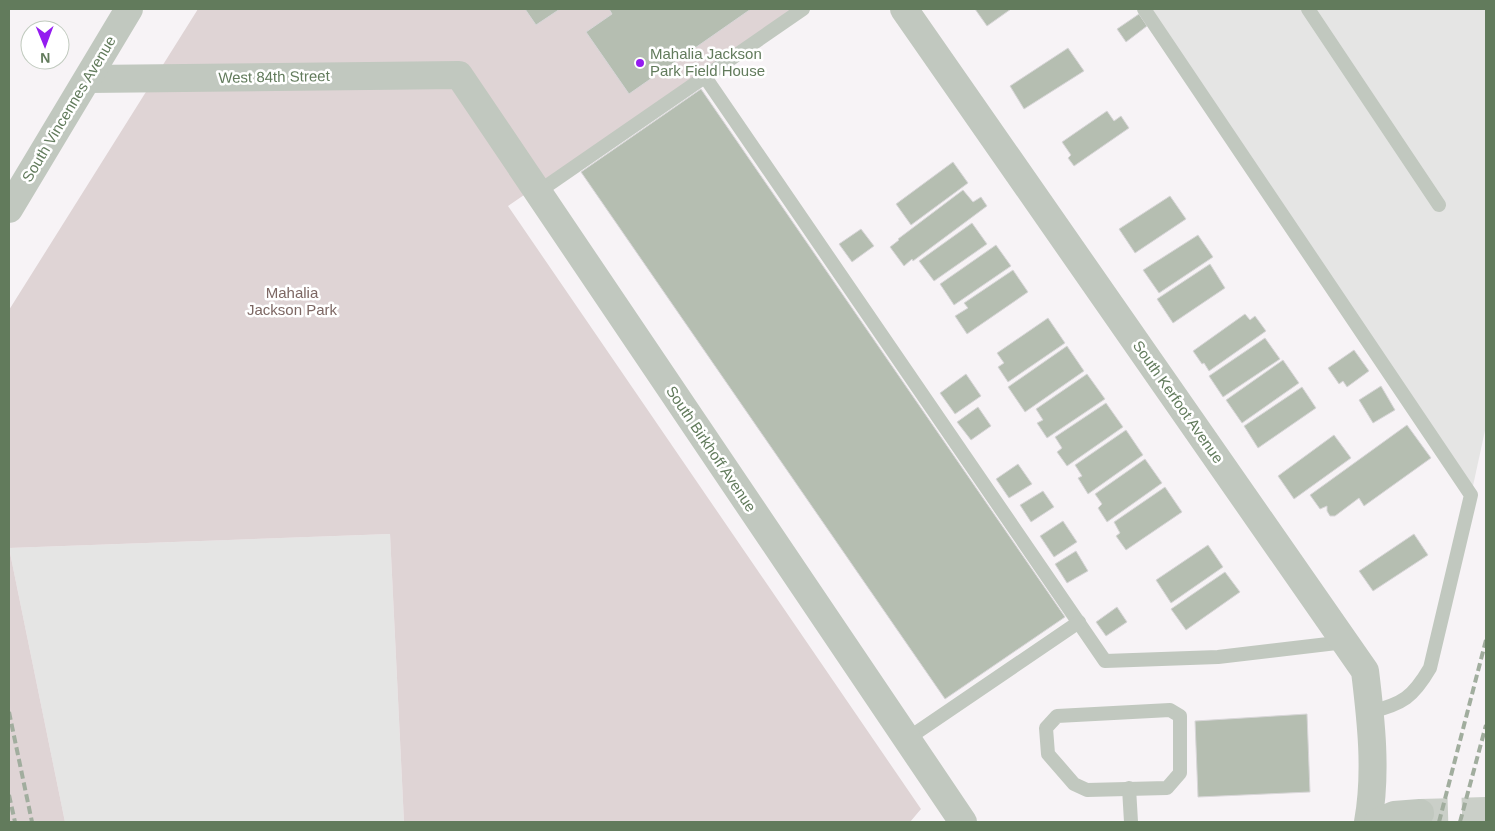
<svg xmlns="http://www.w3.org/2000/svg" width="1495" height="831" font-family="Helvetica,sans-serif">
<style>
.built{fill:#e5e5e4}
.green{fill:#dfd4d5}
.building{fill:#b5beb1;stroke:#d8d6d8}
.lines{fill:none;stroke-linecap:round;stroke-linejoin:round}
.tertiary-tunnel{stroke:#cacfc8;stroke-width:28;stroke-dasharray:28 14;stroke-linecap:butt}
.service{stroke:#c1c8bf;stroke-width:14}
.minor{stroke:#c1c8bf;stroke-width:28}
.tertiary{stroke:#c1c8bf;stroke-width:28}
.rail{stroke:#a1ad9e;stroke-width:4;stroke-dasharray:8 4;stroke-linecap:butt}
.poi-dot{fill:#941bf0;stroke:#fff;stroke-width:2}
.labels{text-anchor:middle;stroke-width:5;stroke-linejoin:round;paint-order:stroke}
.poi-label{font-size:15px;fill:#627b5c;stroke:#fff;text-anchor:start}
.street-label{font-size:15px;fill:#627b5c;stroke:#fff}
.park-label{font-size:15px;fill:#7d6763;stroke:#fff}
</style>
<rect width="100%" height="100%" fill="#f7f3f6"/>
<!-- built -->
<g class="built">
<path d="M1145,9H1486V426L1471,495Z"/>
<path d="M390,534L404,822H65L9,548Z"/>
</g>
<!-- green -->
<path class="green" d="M198,9H795L508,206L921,809L910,822H404L390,534L9,548L65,822H9V310Z"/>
<!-- building -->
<g class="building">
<path d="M525,9H560L536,25Z"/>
<path d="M609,9H751L629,94L586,32L612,14Z"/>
<path d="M975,9H1011L987,26Z"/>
<path d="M1139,14L1147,26L1126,42L1117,29Z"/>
<path d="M1068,48L1084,71L1024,109L1010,86Z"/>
<path d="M701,89L1065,617L945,699L581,172Z"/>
<path d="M1107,111L1114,121L1121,116L1129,128L1074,166L1068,158L1071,155L1062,142Z"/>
<path d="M953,162L968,183L911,225L896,204Z"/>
<path d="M963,190L973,202L981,197L987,206L913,261L912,259L904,266L890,247L899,240L898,239Z"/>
<path d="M1170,196L1186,219L1135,253L1119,229Z"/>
<path d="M972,223L987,244L934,281L919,261Z"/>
<path d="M861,229L874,246L852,262L839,244Z"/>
<path d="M1198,235L1213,257L1159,293L1143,270Z"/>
<path d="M996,245L1011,266L954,305L940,284Z"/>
<path d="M1210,264L1225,288L1173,323L1157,299Z"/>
<path d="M1013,270L1028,292L967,334L955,316L968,308L964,303Z"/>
<path d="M1245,314L1250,320L1255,316L1266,331L1209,371L1204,363L1202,364L1193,351Z"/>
<path d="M1048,318L1065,343L1008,382L998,367L1004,363L997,353Z"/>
<path d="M1265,338L1280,359L1223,397L1209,376Z"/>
<path d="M1067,346L1084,371L1025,412L1008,387Z"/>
<path d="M1354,350L1369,371L1347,387L1343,381L1339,384L1328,368Z"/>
<path d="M1283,360L1299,383L1242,423L1226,400Z"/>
<path d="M966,374L981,396L955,414L940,393Z"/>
<path d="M1087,374L1105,399L1047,438L1037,423L1043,420L1036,409Z"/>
<path d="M1381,386L1395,410L1373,423L1359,400Z"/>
<path d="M1302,387L1316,408L1258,448L1244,426Z"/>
<path d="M1106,403L1123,427L1067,466L1057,452L1062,448L1055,437Z"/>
<path d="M978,407L991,426L971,440L957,422Z"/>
<path d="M1407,425L1431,458L1364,506L1359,498L1335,516H1330L1327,511V506L1320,509L1310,495Z"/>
<path d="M1126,430L1143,455L1088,494L1078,478L1082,476L1075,465Z"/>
<path d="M1334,435L1351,458L1294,499L1278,476Z"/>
<path d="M1145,459L1162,483L1107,522L1098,508L1102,504L1095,494Z"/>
<path d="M1018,464L1032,484L1009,498L996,479Z"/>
<path d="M1165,487L1182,512L1126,550L1116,536L1120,533L1114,522Z"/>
<path d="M1043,491L1054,507L1031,522L1020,505Z"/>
<path d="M1063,521L1077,542L1054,557L1040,536Z"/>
<path d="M1414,534L1428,555L1373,591L1359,571Z"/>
<path d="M1208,545L1223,567L1171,603L1156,580Z"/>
<path d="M1076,551L1088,571L1067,583L1055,564Z"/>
<path d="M1225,572L1240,592L1186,630L1171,609Z"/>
<path d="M1117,607L1127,622L1106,636L1096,622Z"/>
<path d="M1307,714L1310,792L1198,797L1195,721Z"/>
</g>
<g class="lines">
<!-- tertiary-tunnel -->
<path class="tertiary-tunnel" d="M1420,813L1486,811"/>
<!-- service -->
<g class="service">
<path d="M1144,9L1471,495L1430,668C1413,697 1403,704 1370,712"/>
<path d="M1308,9L1439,205"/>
<path d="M705,77L1105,661L1218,657L1345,642"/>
<path d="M538,192L803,9"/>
<path d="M1170,710L1180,716V773L1167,788L1087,790L1074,784L1048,754L1046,728L1057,716Z"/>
<path d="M907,739L1079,622"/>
<path d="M1129,788L1131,822"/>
</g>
<!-- minor -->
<path class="minor" d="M904,9L1365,671C1371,720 1377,773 1368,822"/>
<!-- tertiary -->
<g class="tertiary">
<path d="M88,79L459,75L963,822"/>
<path d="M9,209L129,9"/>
<path d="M1378,822L1394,815L1420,813"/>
</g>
<!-- rail -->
<g class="rail">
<path d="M9,712L32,822"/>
<path d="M9,795L15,822"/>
<path d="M1439,822L1486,640"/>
<path d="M1460,822L1486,725"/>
</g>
</g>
<!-- markers -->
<circle class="poi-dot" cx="640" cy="63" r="5"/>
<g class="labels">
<!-- poi labels -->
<g class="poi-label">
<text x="650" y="59">Mahalia Jackson<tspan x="650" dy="17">Park Field House</tspan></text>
</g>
<!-- street labels -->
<g class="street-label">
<text transform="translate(274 77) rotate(-1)" y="5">West 84th Street</text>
<text transform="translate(69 109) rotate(-59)" y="5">South Vincennes Avenue</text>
<text transform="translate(1178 402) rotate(55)" y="5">South Kerfoot Avenue</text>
<text transform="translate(711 449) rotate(56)" y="5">South Birkhoff Avenue</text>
</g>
<!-- park labels -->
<g class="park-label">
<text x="292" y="298">Mahalia<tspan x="292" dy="17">Jackson Park</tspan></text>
</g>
</g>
<!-- border -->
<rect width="1495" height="831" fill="none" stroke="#627b5c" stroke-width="20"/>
<!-- north arrow -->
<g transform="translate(45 45) rotate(179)"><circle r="24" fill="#ffffff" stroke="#c0cabe"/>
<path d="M0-4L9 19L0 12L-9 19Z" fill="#941bf0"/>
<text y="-8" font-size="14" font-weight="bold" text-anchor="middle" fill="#627b5c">N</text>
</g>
</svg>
